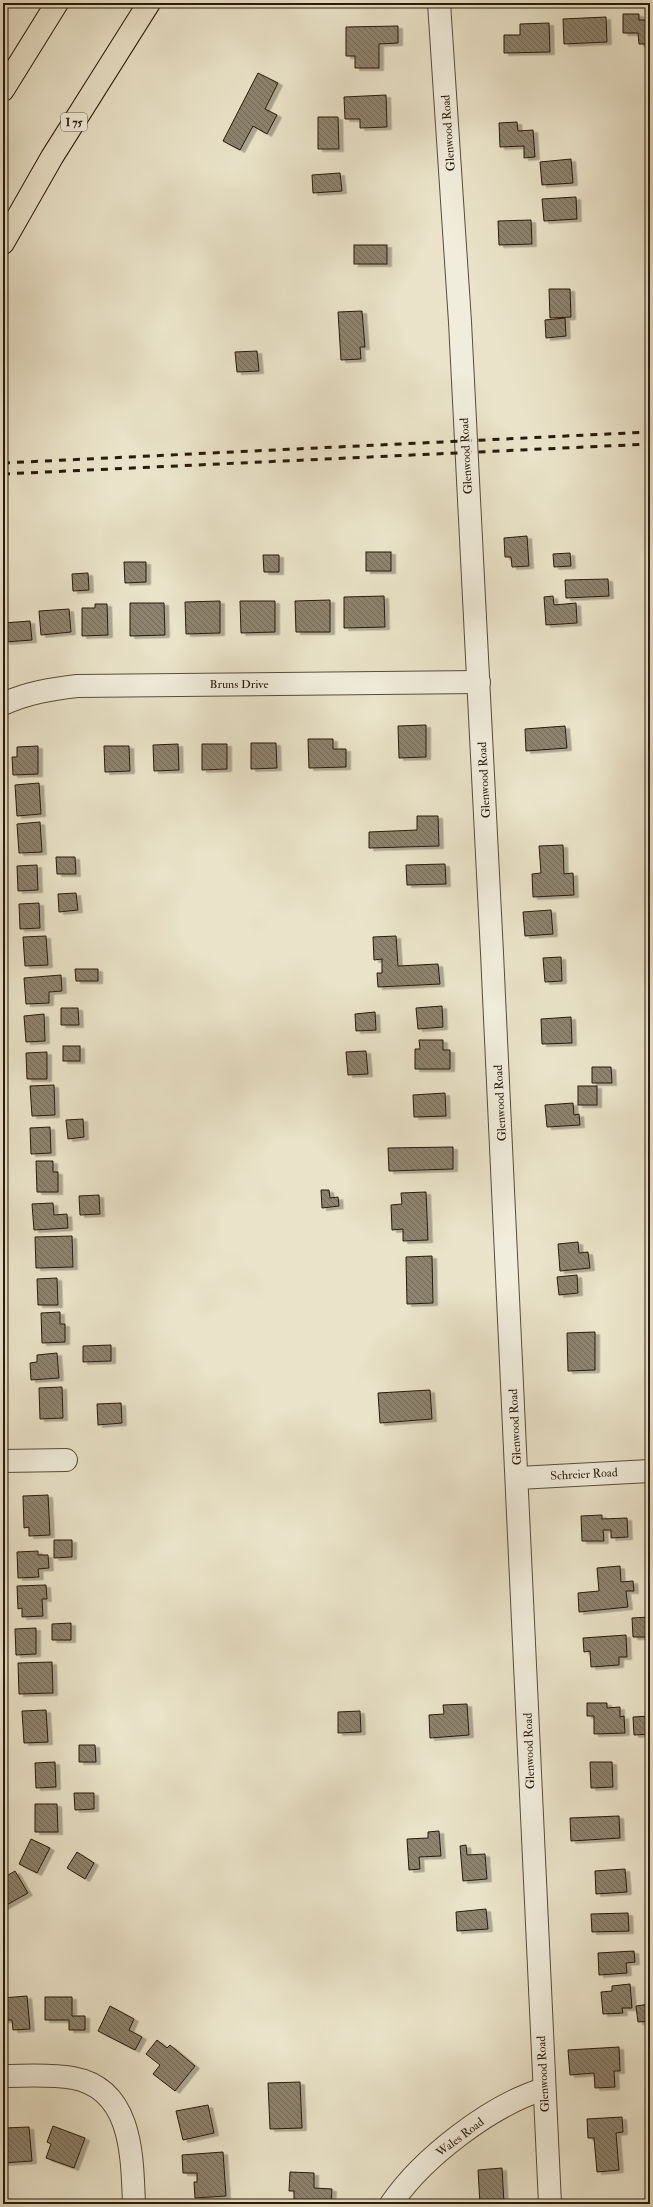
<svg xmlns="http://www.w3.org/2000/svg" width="653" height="2207" font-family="'IM FELL Double Pica',serif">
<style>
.building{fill:url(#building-back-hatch);stroke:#281a0b;filter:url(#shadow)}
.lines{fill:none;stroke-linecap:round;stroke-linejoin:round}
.minor-casing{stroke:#584c3a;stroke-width:24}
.highway-casing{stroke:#281a0b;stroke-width:24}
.minor{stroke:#f1eddc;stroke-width:22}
.highway{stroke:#eae3c9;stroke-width:22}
.rail{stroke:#281a0b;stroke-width:3;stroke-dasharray:7 7;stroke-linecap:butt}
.labels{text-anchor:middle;stroke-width:4;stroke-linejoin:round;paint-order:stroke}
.shield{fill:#f1eddc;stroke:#64594a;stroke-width:1}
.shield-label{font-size:11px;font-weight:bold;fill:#281a0b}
.street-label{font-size:12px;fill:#281a0b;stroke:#f1eddc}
</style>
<defs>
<pattern id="building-back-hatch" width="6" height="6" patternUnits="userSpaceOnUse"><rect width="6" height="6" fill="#8d836e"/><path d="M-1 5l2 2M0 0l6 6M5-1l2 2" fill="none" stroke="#736a59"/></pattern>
<filter id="shadow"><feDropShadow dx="4.5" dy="2.5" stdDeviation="0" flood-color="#0004"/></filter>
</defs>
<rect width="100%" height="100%" fill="#eae3c9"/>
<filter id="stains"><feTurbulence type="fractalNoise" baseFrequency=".005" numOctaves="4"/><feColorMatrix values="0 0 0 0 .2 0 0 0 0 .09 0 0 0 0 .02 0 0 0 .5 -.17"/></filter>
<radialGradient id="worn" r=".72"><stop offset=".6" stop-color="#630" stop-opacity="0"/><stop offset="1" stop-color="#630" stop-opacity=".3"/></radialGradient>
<!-- building -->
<g class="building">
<path d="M623,14H639V20H650V44H639L638,33H623Z"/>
<path d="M606,17L607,42L564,44L563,19Z"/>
<path d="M549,23L550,52L504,53V35H520V24Z"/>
<path d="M398,26V43L379,44V68H355V56H346V27Z"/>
<path d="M258,73L278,83L265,109L277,115L267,134L253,126L240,150L223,141Z"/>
<path d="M386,95L387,127L360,128V119H345L344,97Z"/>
<path d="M318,117H338L339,149H318Z"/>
<path d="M517,122L518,131L533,130L535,157L524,158V146L500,147L499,123Z"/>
<path d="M571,159L573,183L542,185L540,162Z"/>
<path d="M340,173L342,191L313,193L312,175Z"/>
<path d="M576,197L577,219L544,221L542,199Z"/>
<path d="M531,220L532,244L499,245L498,221Z"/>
<rect x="354" y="245" width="33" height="19"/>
<path d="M549,289H570L571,317L550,318Z"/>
<path d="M362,311L365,347H360L361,359L341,360L338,312Z"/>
<path d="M565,318L566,336L546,338L545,320Z"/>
<path d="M257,351L259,371L237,372L235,352Z"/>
<path d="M527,536L529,566L512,567L511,557H505L504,538Z"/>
<rect x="366" y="552" width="25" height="19"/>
<path d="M570,553L571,566L554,567L553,554Z"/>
<path d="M263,555H279V572H264Z"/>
<path d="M124,562H146V582L125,583Z"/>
<path d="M88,573L89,590L73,591L72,574Z"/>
<path d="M608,579L609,596L566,598L565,580Z"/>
<path d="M384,596L385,627L344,628V597Z"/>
<path d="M553,596L554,605L576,603L577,623L546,625L544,597Z"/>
<path d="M330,600V632H296L295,601Z"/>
<path d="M220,601V633L186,634L185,602Z"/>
<path d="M240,601H275V632L241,633Z"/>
<path d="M130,603H164L165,635L130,636Z"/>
<path d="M95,604H107L108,635L82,636V608H95Z"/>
<path d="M69,609L71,632L41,635L39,611Z"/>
<path d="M30,621L32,640L5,642L4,623Z"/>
<path d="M426,725V757L399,758L398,726Z"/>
<path d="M565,726L567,748L526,751L525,729Z"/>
<path d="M308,739H333V749H346V767L309,768Z"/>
<path d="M251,743H276L277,768L251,769Z"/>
<path d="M178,744L179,770L154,771L153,745Z"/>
<path d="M202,744H227V769L202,770Z"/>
<path d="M38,746V774L13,775L12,757H17V747Z"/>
<path d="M104,746H129L130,771L105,772Z"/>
<path d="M39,783L41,814L17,816L15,785Z"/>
<path d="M417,816H438L439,846L369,848V832L417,830Z"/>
<path d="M40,822L42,852L19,853L17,824Z"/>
<path d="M563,845L564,874L573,873L574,895L533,897L532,874L541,873L539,846Z"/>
<path d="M56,857H75L76,874H57Z"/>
<path d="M445,864L446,884L407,885L406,865Z"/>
<path d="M37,865L38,890L18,891L17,866Z"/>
<path d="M76,893L78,910L59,912L58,894Z"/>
<path d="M39,903L40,928L20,929L19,904Z"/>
<path d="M551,910L553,934L525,936L523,912Z"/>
<path d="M46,936L48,965L25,966L23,937Z"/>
<path d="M396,936L398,966L438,964L440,984L378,987L377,973H382V959L374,960L373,937Z"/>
<path d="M561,957L562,981L545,982L543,958Z"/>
<path d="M75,969H98V981H76Z"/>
<path d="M61,975L62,991L49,992V1003L26,1004L24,978Z"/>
<path d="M442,1006L443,1027L418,1029L416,1008Z"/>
<path d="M61,1008H78L79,1025H61Z"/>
<path d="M375,1012L376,1030L356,1031L355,1014Z"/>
<path d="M44,1014L45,1041L26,1042L24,1016Z"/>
<path d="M571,1017L572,1043L542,1044L541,1019Z"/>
<path d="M419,1040H443V1050H450V1069H415V1049H420Z"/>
<rect x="63" y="1046" width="17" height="15"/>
<path d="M366,1051L368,1074L348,1075L346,1052Z"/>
<path d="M47,1052V1079H27L26,1053Z"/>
<path d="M592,1067H611L612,1083H592Z"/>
<path d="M54,1085L55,1115L32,1116L30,1086Z"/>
<rect x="578" y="1086" width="19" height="19"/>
<path d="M445,1093L446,1116L414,1117L413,1095Z"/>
<path d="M573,1103L574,1115L579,1114L580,1125L547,1127L545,1105Z"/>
<path d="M83,1119L84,1137L68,1139L66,1120Z"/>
<path d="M50,1127L51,1153L31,1154L30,1128Z"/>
<path d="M453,1147V1169L389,1171L388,1148Z"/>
<path d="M36,1161H53V1172H58V1192H37Z"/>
<path d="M321,1190H329L330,1198L338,1197L339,1206L322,1208Z"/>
<path d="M426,1192L428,1240L403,1241V1229L392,1230L391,1205L402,1204L401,1193Z"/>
<path d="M99,1195L100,1214L80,1215L79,1196Z"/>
<path d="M53,1203L54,1215L67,1214L68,1228L34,1230L32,1204Z"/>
<path d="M72,1236L73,1267L36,1268L35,1237Z"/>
<path d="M578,1242L579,1253L588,1252L590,1268L560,1271L558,1244Z"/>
<path d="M432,1256L433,1303L407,1304L406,1257Z"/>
<path d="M577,1275L578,1293L559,1295L557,1277Z"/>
<path d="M57,1278L58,1305H38L37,1279Z"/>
<path d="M60,1312V1324H65V1342L42,1343L41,1313Z"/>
<path d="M595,1332V1370L568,1371L567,1333Z"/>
<path d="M111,1345V1361L83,1362V1346Z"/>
<path d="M57,1353L59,1378L31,1380L30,1363L37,1362V1355Z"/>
<path d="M62,1387L63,1418L40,1419L39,1388Z"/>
<path d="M430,1390L432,1419L380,1423L378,1393Z"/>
<path d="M121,1403L122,1423L98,1425L97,1404Z"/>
<path d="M48,1495L50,1535L29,1536V1527L24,1528L23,1496Z"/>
<path d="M602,1515V1519L627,1518L628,1537L611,1538V1530H603L604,1541H582L581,1516Z"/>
<path d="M54,1540H72V1557L54,1558Z"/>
<path d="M38,1551V1555H48L49,1568L38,1569L39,1577L18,1578L17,1552Z"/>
<path d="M620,1566L621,1582L633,1581L634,1591H626L628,1607L579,1612L578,1593L599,1591L597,1568Z"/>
<path d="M46,1585L47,1599H42L43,1616L22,1617V1608L18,1609L17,1586Z"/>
<path d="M650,1617V1637H633L632,1618Z"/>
<path d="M71,1623V1640H52V1624Z"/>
<path d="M36,1628V1654L16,1655L15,1629Z"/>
<path d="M626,1635L627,1657H619V1665L591,1667L590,1651L584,1652L583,1638Z"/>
<path d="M52,1662L53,1693L19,1694L18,1663Z"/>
<path d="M587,1703H607V1708L620,1707V1717L624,1716L625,1733L594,1734V1716H587Z"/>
<path d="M467,1704L469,1735L430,1738L429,1715L444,1714L443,1705Z"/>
<path d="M46,1710L48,1742L24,1743L22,1711Z"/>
<path d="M360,1711L361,1732L338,1733V1712Z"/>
<path d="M650,1716V1734L634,1735L633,1717Z"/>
<path d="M79,1745H95L96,1762H79Z"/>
<path d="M55,1762L56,1787L36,1788L35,1763Z"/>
<path d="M590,1762H612L613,1787L591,1788Z"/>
<path d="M74,1793H94V1809L75,1810Z"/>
<path d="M35,1804H57L58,1832H35Z"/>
<path d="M619,1816L620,1838L571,1841L570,1818Z"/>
<path d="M439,1831L441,1856L419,1857L420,1869L409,1870L407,1839L428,1838V1832Z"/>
<path d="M31,1839L50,1848L37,1873L19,1864Z"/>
<path d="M466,1845L467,1855L485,1854L487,1879L463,1881L460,1846Z"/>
<path d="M77,1852L94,1863L85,1879L67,1868Z"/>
<path d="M625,1869L627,1892L596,1894L595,1871Z"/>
<path d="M15,1871L28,1893L3,1907V1878Z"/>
<path d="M486,1909L488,1929L457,1931L456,1912Z"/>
<path d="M628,1913L629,1931L592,1932L591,1914Z"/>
<path d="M634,1951L635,1962L626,1963L627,1973L599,1975L598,1953Z"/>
<path d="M630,1984L632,2008H622L623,2013L603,2014L601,1992L612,1991V1986Z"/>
<path d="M27,1996L30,2029L13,2030L12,2020H3V1998Z"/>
<path d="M45,1997H72V2016H85V2030H69V2020H45Z"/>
<path d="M650,2004V2021L638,2022L636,2006Z"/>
<path d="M110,2006L134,2019L129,2030L142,2037L135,2050L98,2031Z"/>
<path d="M157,2040L167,2048L170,2045L195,2066L175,2091L153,2074L160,2065L146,2054Z"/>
<path d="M619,2047L620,2071H614L615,2087L595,2088L594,2073L570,2075L568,2050Z"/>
<path d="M300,2082L302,2128L270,2129L268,2083Z"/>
<path d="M208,2105L214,2133L183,2140L176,2111Z"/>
<path d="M622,2117L623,2132L616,2133L619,2170L597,2172L594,2138H588L587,2119Z"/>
<path d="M53,2126L85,2138L74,2168L46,2158L51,2144L47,2142Z"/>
<path d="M29,2127L32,2161L3,2163L4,2128Z"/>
<path d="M223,2152L226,2196L195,2198L194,2182H197V2173H183L182,2155Z"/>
<path d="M502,2168L504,2204H480L478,2170Z"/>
<path d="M290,2172L314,2173V2188L332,2189L331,2204H294V2191H289Z"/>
</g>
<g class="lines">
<!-- minor casing -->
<g class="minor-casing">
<g id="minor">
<path d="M439,3L460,322L492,953L550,2204"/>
<path d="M3,704C27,693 51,689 77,686L479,682"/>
<path d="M3,1461L66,1460"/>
<path d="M518,1478L650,1471"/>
<path d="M3,2076C26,2076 50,2074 73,2078C133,2089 132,2157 134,2204"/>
<path d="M391,2204C422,2158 491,2105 544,2089"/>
</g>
</g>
<!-- highway casing -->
<g class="highway-casing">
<g id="highway">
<path d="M3,90L57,3"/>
<path d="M3,243L52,157L149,3"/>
</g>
</g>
<!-- minor -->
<use href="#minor" class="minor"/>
<!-- highway -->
<use href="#highway" class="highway"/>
<!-- rail -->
<g class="rail">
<path d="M3,463L650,432"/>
<path d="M3,474L650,444"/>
</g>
</g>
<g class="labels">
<!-- shield labels -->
<rect class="shield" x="61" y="113" width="26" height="18" rx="3"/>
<g class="shield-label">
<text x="74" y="126">I 75</text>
</g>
<!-- street labels -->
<g class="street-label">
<text transform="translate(448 133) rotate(-94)" y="4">Glenwood Road</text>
<text transform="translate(466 456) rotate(-93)" y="4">Glenwood Road</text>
<text x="239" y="688">Bruns Drive</text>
<text transform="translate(484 780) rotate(-93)" y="4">Glenwood Road</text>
<text transform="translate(500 1103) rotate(-93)" y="4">Glenwood Road</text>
<text transform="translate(515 1427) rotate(-93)" y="4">Glenwood Road</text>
<text transform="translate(584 1474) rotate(-3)" y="4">Schreier Road</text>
<text transform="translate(529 1751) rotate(-92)" y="4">Glenwood Road</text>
<text transform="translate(543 2074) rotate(-93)" y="4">Glenwood Road</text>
<text transform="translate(460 2137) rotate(-37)" y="4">Wales Road</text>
</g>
</g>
<!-- margin -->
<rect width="653" height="2207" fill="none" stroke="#eae3c9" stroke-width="16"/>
<rect x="4" y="4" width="645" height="2199" fill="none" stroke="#281a0b" stroke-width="2"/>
<rect x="8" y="8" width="637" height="2191" fill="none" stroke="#281a0b"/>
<rect width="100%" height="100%" filter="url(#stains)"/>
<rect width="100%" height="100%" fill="url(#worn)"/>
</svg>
